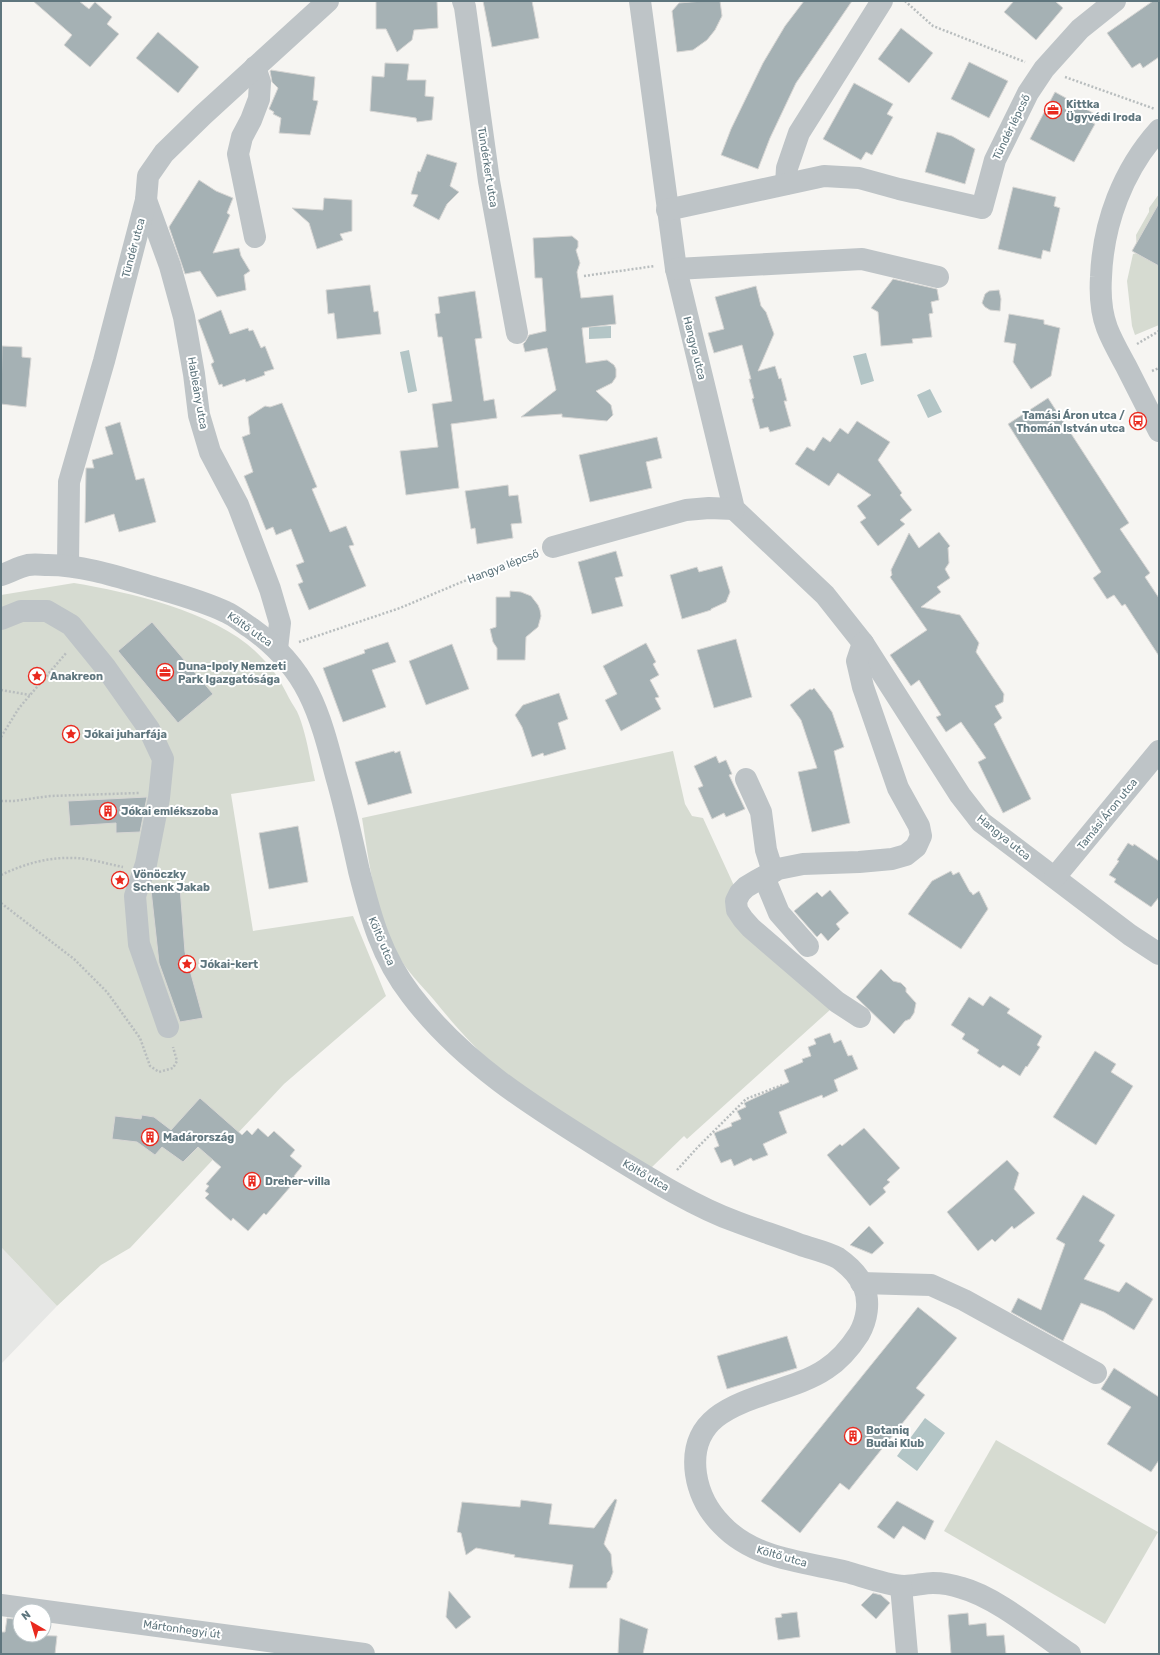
<svg xmlns="http://www.w3.org/2000/svg" width="1160" height="1655" font-family="Rubik,sans-serif">
<style>
.built{fill:#e6e7e5}
.green{fill:#d6dbd1}
.water{fill:#b3c5c6}
.building{fill:#a5b1b4;stroke:#d7d6d4}
.lines{fill:none;stroke-linecap:round;stroke-linejoin:round}
.path{stroke:#b8bdbe;stroke-width:2.5;stroke-dasharray:2 2;stroke-linecap:butt}
.minor{stroke:#bec4c7;stroke-width:22}
.labels{text-anchor:middle;stroke-width:4;stroke-linejoin:round;paint-order:stroke}
.poi-label{font-size:11px;font-weight:bold;fill:#5f767e;stroke:#fff;text-anchor:start}
.street-label{font-size:11px;fill:#5f767e;stroke:#fff}
</style>
<rect width="100%" height="100%" fill="#f6f5f2"/>
<!-- built -->
<path class="built" d="M1,1247L57,1306L1,1364Z"/>
<!-- green -->
<g class="green">
<path d="M1159,194V325L1135,335L1132,326L1127,281L1133,254L1137,253L1136,235L1149,212V208Z"/>
<path d="M74,583C133,593 223,613 264,660C275,671 282,684 289,698C292,704 297,710 299,716C307,737 310,760 315,781L231,794L253,931L353,916L386,996L284,1084L130,1248L101,1265L57,1306L1,1247V595Z"/>
<path d="M673,751L685,804L692,816L703,818L736,890L730,904L831,1009L687,1139L684,1136L651,1168C600,1135 542,1102 494,1064C472,1046 452,1022 434,1000C422,986 405,969 396,952C375,912 369,862 362,818Z"/>
<path d="M996,1440L1158,1532L1105,1624L944,1531Z"/>
</g>
<!-- water -->
<g class="water">
<path d="M611,326V338L589,339V327Z"/>
<path d="M409,350L417,391L408,393L400,352Z"/>
<path d="M866,353L874,381L861,385L853,356Z"/>
<path d="M930,389L942,412L928,418L917,395Z"/>
<path d="M925,1418L945,1433L917,1471L897,1456Z"/>
</g>
<!-- building -->
<g class="building">
<path d="M33,1H79L89,9L95,2L112,17L107,24L119,34L90,67L64,45L72,35Z"/>
<path d="M376,1H437L438,28L414,30L412,40L397,52L386,29H376Z"/>
<path d="M483,1H532L539,38L492,47Z"/>
<path d="M703,1H720L722,16L715,30L707,40L693,50L677,52L672,11L679,3Z"/>
<path d="M804,1H852L796,83L770,138L758,169L721,155L731,129L763,63L785,26Z"/>
<path d="M1014,1H1055L1063,8L1036,40L1004,12Z"/>
<path d="M1153,1H1159V57L1143,68L1140,63L1132,68L1107,33Z"/>
<path d="M901,28L933,53L909,83L878,59Z"/>
<path d="M158,32L199,67L178,93L136,58Z"/>
<path d="M969,62L1008,81L989,118L951,99Z"/>
<path d="M385,63L409,64L407,80H426L425,96L434,97L432,120L417,122L416,118L370,111L372,76L384,77Z"/>
<path d="M271,70L315,77L313,100L318,101L310,135L279,133L281,118L273,114L274,112L269,109L278,88L272,82L270,71Z"/>
<path d="M854,83L893,104L887,114L893,117L872,155L866,152L861,160L823,139Z"/>
<path d="M1055,92L1093,113L1089,121L1095,124L1074,162L1030,139Z"/>
<path d="M937,132L952,136L975,149L965,184L925,172Z"/>
<path d="M427,154L457,163L450,186L459,192L447,204L439,220L413,206L418,195L411,194L418,171L420,172Z"/>
<path d="M199,180L216,191L233,198L227,213L230,215L213,253L239,248L241,256L250,271L244,275L246,290L217,297L200,271L185,274L169,227Z"/>
<path d="M1013,187L1056,197L1054,206L1060,208L1050,252L1043,250L1041,259L998,249Z"/>
<path d="M324,198L352,200V231L340,234L343,240L317,249L309,223L292,208L323,210Z"/>
<path d="M1159,203V266L1132,251Z"/>
<path d="M572,236L578,241V247L576,250L580,263L577,272L581,298L613,295L616,324L582,328L586,363L607,360L614,365L616,369V377L612,383L596,391L611,405L613,415L607,421L562,417V414L521,417L556,390L547,348L525,352L523,344L525,342L529,335L546,331L542,278H535L533,238Z"/>
<path d="M893,279L937,289L939,300L931,302L933,313L929,314L932,337L912,339L913,343L881,346L878,312L871,308Z"/>
<path d="M370,285L374,312L378,311L381,334L337,339L334,313L328,314L326,290Z"/>
<path d="M756,286L761,306L766,312L774,334L758,371L775,366L779,379L781,378L787,401H784L791,426L770,432L768,427L760,429L752,399L754,398L749,379H751L742,345L714,353L708,333L724,329L715,297Z"/>
<path d="M999,290L1001,299L1000,311L990,310L985,307L982,303L985,294L989,291Z"/>
<path d="M475,291L482,338L475,339L484,401L494,399L497,418L451,424L459,488L406,495L400,451L438,447L432,404L452,401L442,337H438L435,314L440,313L438,297Z"/>
<path d="M221,310L230,334L248,328L249,331L253,330L261,348L265,346L274,369L264,372L265,375L246,382L245,379L223,387L222,384L219,385L211,364L214,362L198,320Z"/>
<path d="M1009,314L1044,320V324L1060,328L1051,376L1031,389L1013,362L1016,344L1004,342Z"/>
<path d="M2,346L22,347V357L31,358L26,407L1,404Z"/>
<path d="M1048,398L1129,523L1120,529L1150,573L1145,577L1159,598V656L1125,604L1122,606L1114,595L1107,599L1093,578L1101,572L1008,424Z"/>
<path d="M282,403L317,487L312,489L330,532L346,526L354,545L349,546L366,586L309,610L298,584L303,582L296,565L304,562L291,529L276,535L273,527L266,530L244,476L253,472L242,437L250,434L248,417L265,406L270,407Z"/>
<path d="M857,421L890,442L878,460L902,493L900,495L912,510L900,520L905,524L878,546L860,522L866,518L857,506L871,495L838,473L829,486L795,464L807,447L814,451L823,437L830,442L840,428L848,434Z"/>
<path d="M120,422L136,480L144,478L156,522L119,532L114,514L85,523L86,468H94L92,460L113,454L105,427Z"/>
<path d="M657,437L662,458L646,462L652,488L590,502L579,455Z"/>
<path d="M508,485L509,496L518,495L522,523L511,524L513,538L477,544L475,528L471,529L465,491Z"/>
<path d="M939,532L950,546L948,548L949,563L945,569L950,578L937,587L941,592L921,607L960,615L979,643L976,652L1004,694L1003,702L995,706L1002,718L994,724L1031,799L1003,813L978,762L986,758L961,722L946,732L936,717L941,715L919,680L911,686L890,655L927,630L890,577L892,575L891,570L909,533L919,548Z"/>
<path d="M616,551L623,576L615,578L623,606L592,614L578,562Z"/>
<path d="M722,566L730,592L726,602L711,609V610L682,619L670,575L697,567L699,572Z"/>
<path d="M510,591L521,592L531,596L538,605L540,610L541,616L538,627L526,637L525,660H497V648L493,642L490,629L496,627V597H510Z"/>
<path d="M152,622L213,694L178,723L118,651Z"/>
<path d="M736,639L752,697L714,708L697,650Z"/>
<path d="M388,642L396,662L372,670L386,707L343,722L323,668L365,653L364,650Z"/>
<path d="M646,643L656,662L653,664L659,675L650,680L659,697L655,698L661,709L621,731L605,700L617,694L603,666Z"/>
<path d="M452,644L469,689L426,705L409,661Z"/>
<path d="M814,688L832,712L844,747L834,751L850,823L812,832L798,772L817,768L801,720L790,705L810,689L812,690Z"/>
<path d="M559,693L568,719L558,723L566,749L544,756L543,753L532,757L522,727L515,715L523,705Z"/>
<path d="M394,751L395,753L400,751L412,793L368,805L355,762Z"/>
<path d="M716,756L719,763L726,760L732,774L729,775L745,809L726,817L724,813L712,819L698,788L703,786L694,766Z"/>
<path d="M147,797L140,832L116,833V823L70,826L68,801Z"/>
<path d="M298,826L308,882L269,889L259,833Z"/>
<path d="M1128,843L1133,846L1134,844L1159,861V897L1151,907L1114,882L1116,879L1109,875L1119,861L1117,860Z"/>
<path d="M951,871L953,875L959,872L970,892H971L973,895L979,891L988,909L961,949L908,914L932,881Z"/>
<path d="M180,887L185,952L203,1018L180,1022L159,963L151,890Z"/>
<path d="M830,890L849,913L836,924L840,929L828,941L821,933L817,937L794,911L817,892L822,897Z"/>
<path d="M881,969L893,981L901,983L906,988V992L916,1003L914,1013L910,1019L905,1021L894,1034L856,997Z"/>
<path d="M990,996L1010,1009L1007,1013L1042,1036L1037,1045L1040,1047L1027,1067L1026,1066L1020,1076L1003,1065L1000,1068L977,1053L979,1050L962,1039L965,1034L951,1025L969,997L983,1006Z"/>
<path d="M830,1033L834,1043L841,1040L848,1056L852,1055L858,1069L834,1080L838,1091L823,1098L822,1095L779,1112L787,1133L763,1144L768,1155L753,1161L751,1158L734,1166L731,1159L721,1163L714,1148L719,1146L714,1133L732,1126L731,1123L741,1119L737,1111L746,1107L744,1103L789,1082L784,1070L803,1062L802,1059L811,1056L808,1047L816,1044L814,1039Z"/>
<path d="M1095,1051L1116,1064L1111,1072L1133,1086L1096,1145L1053,1117Z"/>
<path d="M200,1098L242,1135L247,1130L252,1135L258,1128L268,1137L274,1131L295,1150L290,1156L302,1166L294,1176L297,1179L266,1215L264,1213L248,1231L233,1218L231,1221L205,1198L209,1194L205,1191L209,1186L206,1184L221,1167L198,1147L183,1162L162,1147L155,1155L137,1142L112,1139L115,1116L141,1119L142,1115L154,1117L171,1130Z"/>
<path d="M864,1128L900,1168L887,1180L890,1182L883,1188L886,1192L870,1206L827,1155L840,1144L842,1146Z"/>
<path d="M1007,1160L1019,1173L1014,1189L1035,1213L1014,1229L1012,1226L995,1242L992,1239L978,1251L947,1212Z"/>
<path d="M1083,1195L1115,1215L1099,1241L1105,1245L1084,1279L1119,1292L1126,1282L1153,1299L1134,1330L1104,1312L1081,1303L1063,1341L1011,1312L1018,1298L1041,1310L1065,1244L1056,1239Z"/>
<path d="M869,1226L884,1243L872,1254L850,1245Z"/>
<path d="M918,1307L957,1338L916,1388L925,1395L849,1490L840,1483L800,1533L761,1501Z"/>
<path d="M787,1336L797,1368L727,1389L717,1356Z"/>
<path d="M1114,1368L1159,1397V1460L1151,1472L1107,1444L1131,1407L1101,1389Z"/>
<path d="M615,1499L617,1500L604,1544L611,1554L612,1566L613,1572L610,1580L607,1583V1588H569L573,1565L514,1557L515,1555L476,1548L466,1555L461,1533L457,1532L462,1502L520,1507L521,1500L552,1504L549,1524L594,1528Z"/>
<path d="M897,1501L934,1521L925,1540L903,1526L894,1539L877,1527Z"/>
<path d="M449,1591L471,1617L456,1629L446,1617Z"/>
<path d="M873,1593L881,1595L890,1603L876,1619L861,1605Z"/>
<path d="M797,1612L800,1637L778,1640L775,1618L782,1617L781,1614Z"/>
<path d="M968,1613L969,1625L986,1623L987,1636L1004,1635L1006,1654H951L948,1615Z"/>
<path d="M7,1618L20,1620V1635L57,1636L55,1654H1V1632H5Z"/>
<path d="M620,1618L648,1629L643,1654H618Z"/>
</g>
<g class="lines">
<!-- path -->
<g class="path">
<path d="M905,1L933,26L1025,62"/>
<path d="M1065,77L1155,109"/>
<path d="M584,276L655,266"/>
<path d="M1137,344L1159,331"/>
<path d="M1152,371L1159,368"/>
<path d="M299,642L400,608L514,560L534,554"/>
<path d="M1,690L30,695"/>
<path d="M1,737L19,708L67,652"/>
<path d="M1,801H14L50,796L139,793"/>
<path d="M1,875C24,864 48,857 73,858C89,858 107,864 123,867"/>
<path d="M1,903L74,959L107,992L140,1038L150,1066L159,1072L173,1068L177,1061L173,1047"/>
<path d="M677,1170L697,1148L746,1099L782,1085"/>
</g>
<!-- minor -->
<g class="minor">
<path d="M463,1L465,7L489,181L517,333"/>
<path d="M640,1L676,269L734,509L825,595L863,643L960,795L981,822L1130,935L1159,954"/>
<path d="M1159,130C1123,170 1103,223 1101,277C1100,293 1101,312 1107,328C1112,341 1119,353 1126,366C1137,388 1148,409 1159,431"/>
<path d="M786,184L787,168L799,133L882,1"/>
<path d="M146,200L170,266L184,317L194,374L199,415L210,452L238,505L270,589L280,623L277,649"/>
<path d="M667,210L824,176L859,178L899,189L982,208L995,160L1028,93L1044,69L1080,29L1115,1"/>
<path d="M255,237L238,154L242,137L251,120L259,99L260,82L255,67"/>
<path d="M676,269L862,259L938,277"/>
<path d="M553,547L686,510L709,508L734,509"/>
<path d="M68,565L69,482L104,361L146,200L148,176L164,153L203,115L328,1"/>
<path d="M1,575C10,572 19,567 28,565C35,564 41,565 48,565C83,565 119,577 153,587C177,594 203,601 226,612C235,616 243,623 251,628C308,669 319,711 336,776C345,807 352,839 359,871C371,918 381,956 411,995C463,1064 537,1109 608,1153C647,1177 695,1207 737,1222C758,1230 780,1237 801,1245C813,1249 827,1252 838,1258C848,1265 859,1276 864,1287C870,1302 867,1320 859,1334C850,1348 840,1360 826,1369C779,1401 685,1395 696,1474C699,1494 708,1511 722,1525C754,1559 804,1562 847,1572C865,1577 886,1585 904,1586C914,1586 924,1583 933,1583C942,1583 953,1585 962,1588C996,1597 1040,1634 1070,1654"/>
<path d="M1,619L21,611H47L71,625L106,668L149,729L163,759L159,798L146,864L135,896L139,944L168,1027"/>
<path d="M746,779L761,812L766,850L773,872"/>
<path d="M764,877L779,913L808,946"/>
<path d="M1055,877L1159,751"/>
<path d="M860,1017L837,1002L751,928L743,919L737,910L736,901L740,893L746,887L756,881L778,869L803,864L859,862L892,859L906,855L916,847L921,836L919,826L898,788L863,687L857,661L863,643"/>
<path d="M861,1283L931,1285L964,1300L1096,1373"/>
<path d="M901,1586L907,1654"/>
<path d="M1,1605L364,1654"/>
</g>
</g>
<!-- icons -->
<defs>
<g id="office-ring" transform="scale(0.9)"><circle r="9.5" fill="#fff" stroke="#e9291e" stroke-width="1.5"/><path d="M-6-3h4V-5.5h4V-3h4V5H-6ZM-1-4.5V-3h2v-1.5ZM-6 0V1H6V0Z" fill="#e9291e"/></g>
<g id="bus-ring" transform="scale(0.9)"><circle r="9.5" fill="#fff" stroke="#e9291e" stroke-width="1.5"/><path d="M-5-6H5V4H4V6H2V4H-2V6H-4V4H-5ZM-3.5-4V0h7V-4ZM-3.5 1.2v1.5H-2V1.2ZM2 1.2v1.5H3.5V1.2Z" fill="#e9291e"/></g>
<g id="sight-ring" transform="scale(0.9)"><circle r="9.5" fill="#fff" stroke="#e9291e" stroke-width="1.5"/><path d="M0-6L1.8-2.2L6-1.7L2.9 1.2L3.7 5.4L0 3.3L-3.7 5.4L-2.9 1.2L-6-1.7L-1.8-2.2Z" fill="#e9291e"/></g>
<g id="building-ring" transform="scale(0.9)"><circle r="9.5" fill="#fff" stroke="#e9291e" stroke-width="1.5"/><path d="M-4-6H4V6H1V3H-1V6H-4ZM-2.5-4.3h1.7v1.8h-1.7ZM.8-4.3h1.7v1.8H.8ZM-2.5-1h1.7V.8h-1.7ZM.8-1h1.7V.8H.8Z" fill="#e9291e"/></g>
</defs>
<g fill-rule="evenodd">
<use href="#office-ring" x="1053" y="110"/>
<use href="#bus-ring" x="1138" y="421"/>
<use href="#office-ring" x="165" y="672"/>
<use href="#sight-ring" x="37" y="676"/>
<use href="#sight-ring" x="71" y="734"/>
<use href="#building-ring" x="108" y="811"/>
<use href="#sight-ring" x="120" y="880"/>
<use href="#sight-ring" x="187" y="964"/>
<use href="#building-ring" x="150" y="1137"/>
<use href="#building-ring" x="252" y="1181"/>
<use href="#building-ring" x="853" y="1436"/>
</g>
<g class="labels">
<!-- poi labels -->
<g class="poi-label">
<text x="1066" y="108">Kittka<tspan x="1066" dy="13">Ügyvédi Iroda</tspan></text>
<text x="1125" y="419" text-anchor="end">Tamási Áron utca /<tspan x="1125" dy="13">Thomán István utca</tspan></text>
<text x="178" y="670">Duna-Ipoly Nemzeti<tspan x="178" dy="13">Park Igazgatósága</tspan></text>
<text x="50" y="680">Anakreon</text>
<text x="84" y="738">Jókai juharfája</text>
<text x="121" y="815">Jókai emlékszoba</text>
<text x="133" y="878">Vönöczky<tspan x="133" dy="13">Schenk Jakab</tspan></text>
<text x="200" y="968">Jókai-kert</text>
<text x="163" y="1141">Madárország</text>
<text x="265" y="1185">Dreher-villa</text>
<text x="866" y="1434">Botaniq<tspan x="866" dy="13">Budai Klub</tspan></text>
</g>
<!-- street labels -->
<g class="street-label">
<text transform="translate(1011 127) rotate(-64)" y="4">Tündér lépcső</text>
<text transform="translate(488 167) rotate(81)" y="4">Tündérkert utca</text>
<text transform="translate(133 248) rotate(-75)" y="4">Tündér utca</text>
<text transform="translate(695 348) rotate(76)" y="4">Hangya utca</text>
<text transform="translate(198 393) rotate(80)" y="4">Hableány utca</text>
<text transform="translate(503 566) rotate(-21)" y="4">Hangya lépcső</text>
<text transform="translate(250 629) rotate(35)" y="4">Költő utca</text>
<text transform="translate(1107 814) rotate(-51)" y="4">Tamási Áron utca</text>
<text transform="translate(1004 837) rotate(39)" y="4">Hangya utca</text>
<text transform="translate(382 941) rotate(67)" y="4">Költő utca</text>
<text transform="translate(646 1175) rotate(30)" y="4">Költő utca</text>
<text transform="translate(782 1556) rotate(16)" y="4">Költő utca</text>
<text transform="translate(182 1629) rotate(8)" y="4">Mártonhegyi út</text>
</g>
</g>
<!-- border -->
<rect width="1160" height="1655" fill="none" stroke="#5f767e" stroke-width="4"/>
<!-- north arrow -->
<g transform="translate(32 1623) rotate(322)"><circle r="19" fill="#ffffff" stroke="#bfc8cb"/>
<path d="M0-3L7 15L0 10L-7 15Z" fill="#e9291e"/>
<text y="-6" font-size="11" font-weight="bold" text-anchor="middle" fill="#5f767e">N</text>
</g>
</svg>
